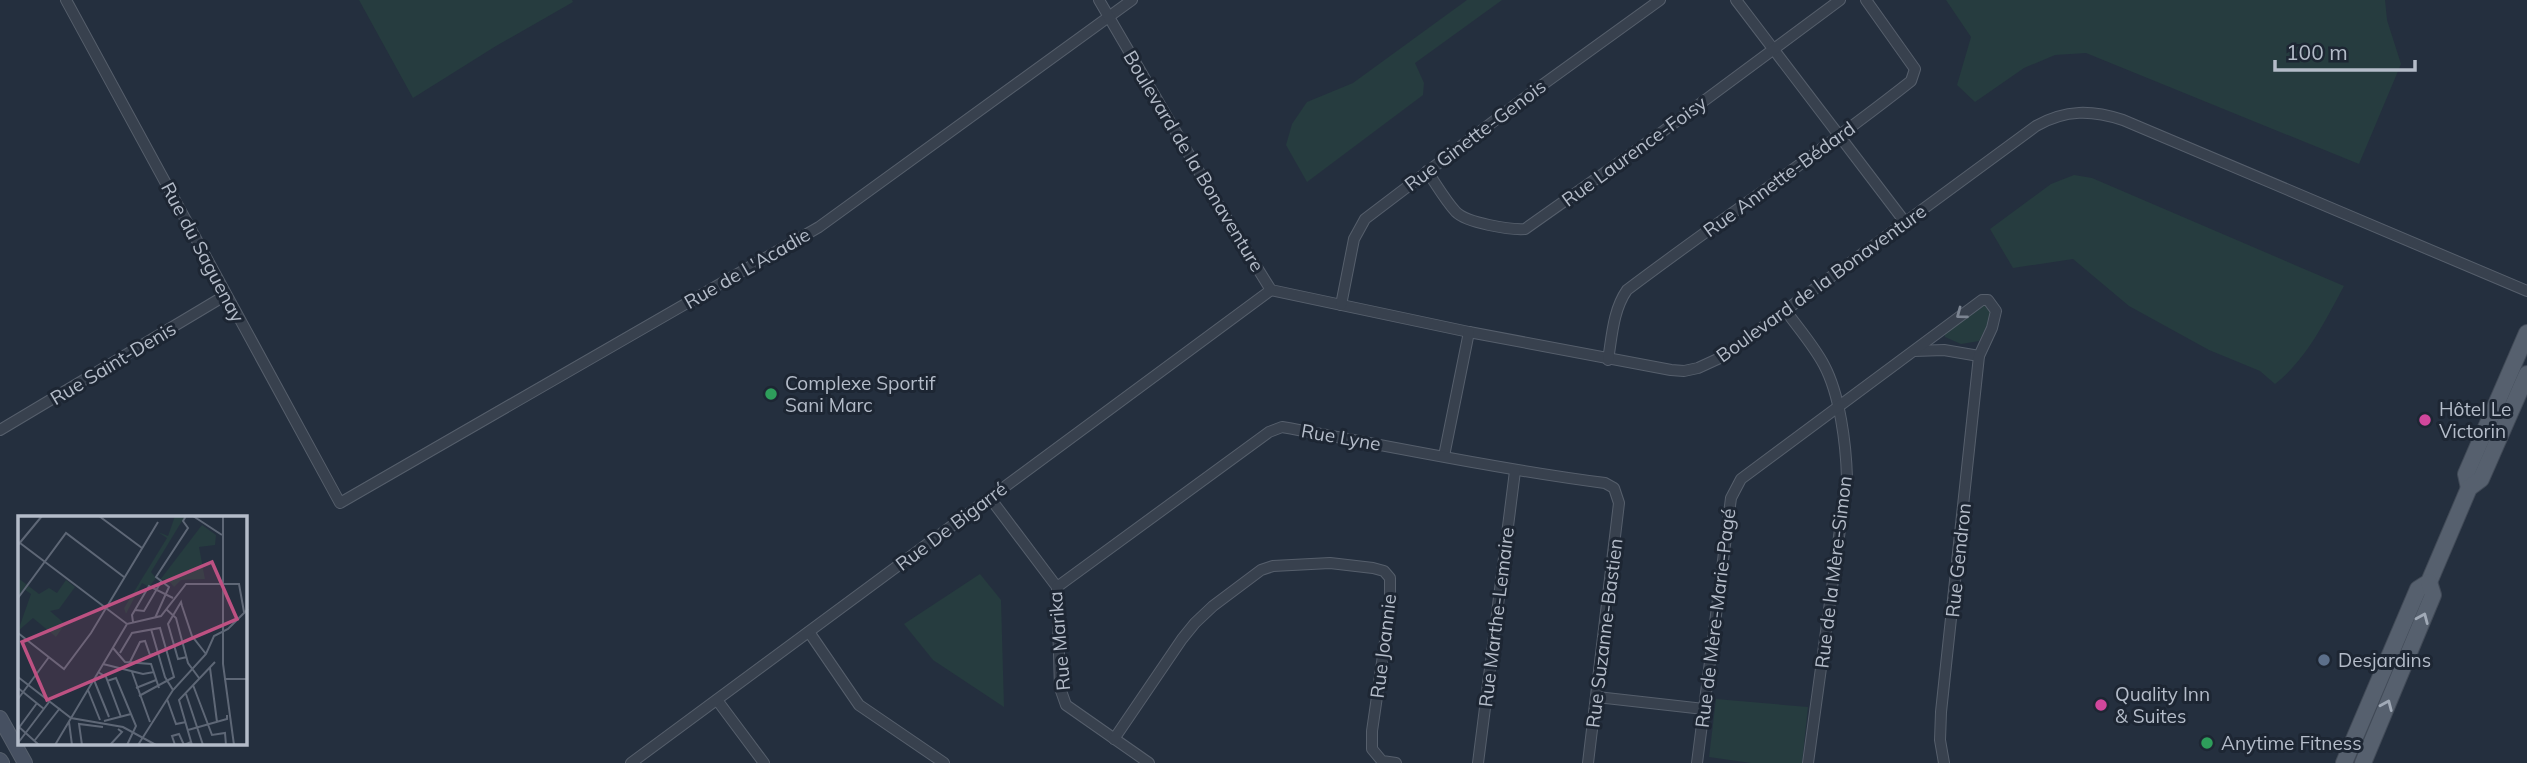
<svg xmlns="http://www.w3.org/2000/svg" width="2527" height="763" font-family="Mulish,sans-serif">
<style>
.green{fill:#263c3f}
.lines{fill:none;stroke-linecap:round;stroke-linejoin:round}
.minor-casing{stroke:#565f6c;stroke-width:12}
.secondary-casing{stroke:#565f6c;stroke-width:16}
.primary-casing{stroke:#414a57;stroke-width:18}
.minor{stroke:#38414e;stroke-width:10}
.secondary{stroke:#465061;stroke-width:14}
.primary{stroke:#56606e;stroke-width:16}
.oneway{stroke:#7c8592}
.oneway2{stroke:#a1aab7}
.leisure-dot{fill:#2e9e5b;stroke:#1d2633;stroke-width:2.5}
.hotel-dot{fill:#d1479c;stroke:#1d2633;stroke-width:2.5}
.service-dot{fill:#5c6f8a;stroke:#1d2633;stroke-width:2.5}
.labels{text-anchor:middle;stroke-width:6;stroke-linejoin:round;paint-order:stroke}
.street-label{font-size:19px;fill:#b4bcc9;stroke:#1d2633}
.poi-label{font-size:19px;fill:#b4bcc9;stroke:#1d2633;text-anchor:start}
.inset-road{fill:none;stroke:#5e6776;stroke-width:2}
.view{fill:#bd5182;fill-opacity:0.15;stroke:#bd5182;stroke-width:3.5}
.inset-edge{fill:none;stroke:#b4bcc9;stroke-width:3.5}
</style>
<rect width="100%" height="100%" fill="#242f3e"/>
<!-- green -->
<g class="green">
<path d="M359,0H572L573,2L496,46L413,98Z"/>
<path d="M1467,0H1502L1415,63L1424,83L1423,95L1307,182L1286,145L1292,124L1307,102L1353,83Z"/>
<path d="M1946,0H2385L2387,20L2401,64L2359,164L2086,53L2055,55L2024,68L1975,102L1957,85L1971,37Z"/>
<path d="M2074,175L2092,178L2344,286C2325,321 2307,359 2275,384L2260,371L2209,350L2129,306L2073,259L2013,268L1990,229L2051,184Z"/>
<path d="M1983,304L1990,310V320L1979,341L1961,344L1945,337V332Z"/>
<path d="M980,574L1001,600L1004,707L933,660L904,624Z"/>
<path d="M1716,699L1808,707L1802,763H1751L1709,757Z"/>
</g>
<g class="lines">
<!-- minor casing -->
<g class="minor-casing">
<g id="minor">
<path d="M66,0L340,503L819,227L1132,0"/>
<path d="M1099,0L1222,211L1271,290L1469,332L1671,370L1684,371L1698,368L1722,357L2036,126C2066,109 2092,110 2123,120L2527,291"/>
<path d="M1736,0L1905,222"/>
<path d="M1427,171C1436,184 1445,200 1456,212C1467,223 1510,230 1525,229L1658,135L1840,0"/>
<path d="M1341,305L1354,239L1365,219L1523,99L1660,0"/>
<path d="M1786,311C1799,329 1814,346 1824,365C1840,395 1846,444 1847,478L1808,763"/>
<path d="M1914,351L1944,350L1979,356"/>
<path d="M1608,360C1612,336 1613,310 1627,290C1721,219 1819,154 1911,81L1915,69L1866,0"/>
<path d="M0,430L226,295"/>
<path d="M1444,456L1469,332"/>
<path d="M990,498L1057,587L1060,688L1066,705L1149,763"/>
<path d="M1057,587L1269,432L1282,427C1390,446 1497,469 1605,483L1614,488L1619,503L1588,763"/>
<path d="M809,632L859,705L944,763"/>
<path d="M1597,697L1704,709"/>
<path d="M717,700L764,763"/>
<path d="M1114,739L1182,639L1195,623L1213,606L1261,570L1273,566L1330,563L1373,568L1384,571L1390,578V607L1372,731V749L1382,761L1396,763"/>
<path d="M631,763L1271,290"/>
<path d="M1478,763L1515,471"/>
<path d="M1697,763L1731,498L1741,479L1982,300H1988L1996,311L1992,328L1979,356L1941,712L1940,740L1944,763"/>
</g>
</g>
<!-- secondary casing -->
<g class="secondary-casing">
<g id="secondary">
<path d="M0,718L25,763"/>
<path d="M0,760L2,763"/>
</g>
</g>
<!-- primary casing -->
<g class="primary-casing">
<g id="primary">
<path d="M2469,488L2466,474L2527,333"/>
<path d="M2344,763L2418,589L2429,582L2469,488L2481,479L2527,374"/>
<path d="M2363,763L2433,595L2429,582"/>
</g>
</g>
<!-- minor -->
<use href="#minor" class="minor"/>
<!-- secondary -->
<use href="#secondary" class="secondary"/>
<!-- primary -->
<use href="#primary" class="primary"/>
</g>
<!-- one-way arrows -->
<defs><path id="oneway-chevron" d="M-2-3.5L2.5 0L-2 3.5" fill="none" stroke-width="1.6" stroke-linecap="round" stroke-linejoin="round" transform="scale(1.75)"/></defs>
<use class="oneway" href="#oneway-chevron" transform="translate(1961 314) rotate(143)"/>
<g class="oneway2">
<use href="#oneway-chevron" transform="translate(2423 618) rotate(-67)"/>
<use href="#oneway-chevron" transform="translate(2387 705) rotate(-67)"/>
</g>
<!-- markers -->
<g class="leisure-dot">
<circle cx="771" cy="394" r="7"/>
<circle cx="2207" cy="743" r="7"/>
</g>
<g class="hotel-dot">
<circle cx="2425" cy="420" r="7"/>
<circle cx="2101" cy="705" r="7"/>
</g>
<circle class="service-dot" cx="2324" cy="660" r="7"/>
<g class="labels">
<!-- street labels -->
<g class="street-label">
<text transform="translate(1475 135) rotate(-37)" y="7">Rue Ginette-Genois</text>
<text transform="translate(1634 151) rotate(-36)" y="7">Rue Laurence-Foisy</text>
<text transform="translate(1194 161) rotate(59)" y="7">Boulevard de la Bonaventure</text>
<text transform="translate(1779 179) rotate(-36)" y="7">Rue Annette-Bédard</text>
<text transform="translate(203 252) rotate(62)" y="7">Rue du Saguenay</text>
<text transform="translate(747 268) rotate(-30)" y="7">Rue de L'Acadie</text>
<text transform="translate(1821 283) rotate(-36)" y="7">Boulevard de la Bonaventure</text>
<text transform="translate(113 363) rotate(-31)" y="7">Rue Saint-Denis</text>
<text transform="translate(1341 437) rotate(10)" y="7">Rue Lyne</text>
<text transform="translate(951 526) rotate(-37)" y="7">Rue De Bigarré</text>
<text transform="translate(1958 560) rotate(-84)" y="7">Rue Gendron</text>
<text transform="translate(1833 572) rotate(-83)" y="7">Rue de la Mère-Simon</text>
<text transform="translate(1496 617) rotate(-83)" y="7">Rue Marthe-Lemaire</text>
<text transform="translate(1715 618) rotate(-83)" y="7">Rue de Mère-Marie-Pagé</text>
<text transform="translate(1604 633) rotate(-83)" y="7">Rue Suzanne-Bastien</text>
<text transform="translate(1059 641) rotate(-95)" y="7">Rue Marika</text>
<text transform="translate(1383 646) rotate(-83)" y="7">Rue Joannie</text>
</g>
<!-- poi labels -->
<g class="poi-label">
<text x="785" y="390">Complexe Sportif<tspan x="785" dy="22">Sani Marc</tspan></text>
<text x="2439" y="416">Hôtel Le<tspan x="2439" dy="22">Victorin</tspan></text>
<text x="2338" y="667">Desjardins</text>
<text x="2115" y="701">Quality Inn<tspan x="2115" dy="22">&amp; Suites</tspan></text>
<text x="2221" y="750">Anytime Fitness</text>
</g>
</g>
<!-- overview -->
<g transform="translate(18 516)">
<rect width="229" height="229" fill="#242f3e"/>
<path d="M157,0H167L133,56L138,62L131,71L124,67L108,98L106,92L149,22L140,16L150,20ZM184,9L198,19L197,29L181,31L187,63L163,64L156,71L149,63L142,64ZM0,62L21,78L31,72L39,77L48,64L57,71L41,93L32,95L47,108L38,121L15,102L0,115L13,78L6,73L0,81Z" fill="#263c3f"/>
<path class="inset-road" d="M81,0L124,32M175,0L204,19M205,0V148L216,229M2,27L109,108L143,100L168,68H221L226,96M0,29L24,0M0,82L48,17L106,61M164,90L163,86L150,108L160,143L169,141M164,90L174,120L188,138M148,93L158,102L170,147L181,162M117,94L126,95L143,66M137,102L151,71L138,61L170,12L165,5L168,0M115,106L114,99L131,70L155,82M133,113L147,161L155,174M0,117L46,153L73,117L140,6M95,132L107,146L133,148L141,172M102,137L114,117L142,112L156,161L121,180M112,146L122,126L127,125L132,139L140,137M85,148L125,158L136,156M192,152L199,206M80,156L88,161L103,201M114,156L132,206M0,161L53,202L105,211L138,229M206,163H230M76,164L91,201M89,165L98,162L118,210L109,229M175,169L194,219L207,217L208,229M0,172L26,193M118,172L138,164M70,174L82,204M168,178L185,229M0,183L31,141M149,183L158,208L168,206M86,205L113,198M51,206L54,229M1,211L21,229M0,213L19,187M170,214L209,203V199M17,224L42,192M0,227L31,186M37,229L109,108M64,229L61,208L85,211M92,229L104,216L100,213M120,229L155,174L188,138L196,120L210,113L230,93M157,229L154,220L161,218L166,229L173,226M174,229L161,184L197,146"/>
<path class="view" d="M194,46L219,103L29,184L4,126Z"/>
<rect width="229" height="229" class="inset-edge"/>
</g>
<!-- scale -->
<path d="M2275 60v10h140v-10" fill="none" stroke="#b4bcc9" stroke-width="3.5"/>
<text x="2286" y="60" font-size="21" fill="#b4bcc9" stroke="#1d2633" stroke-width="5" paint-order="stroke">100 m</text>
</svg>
